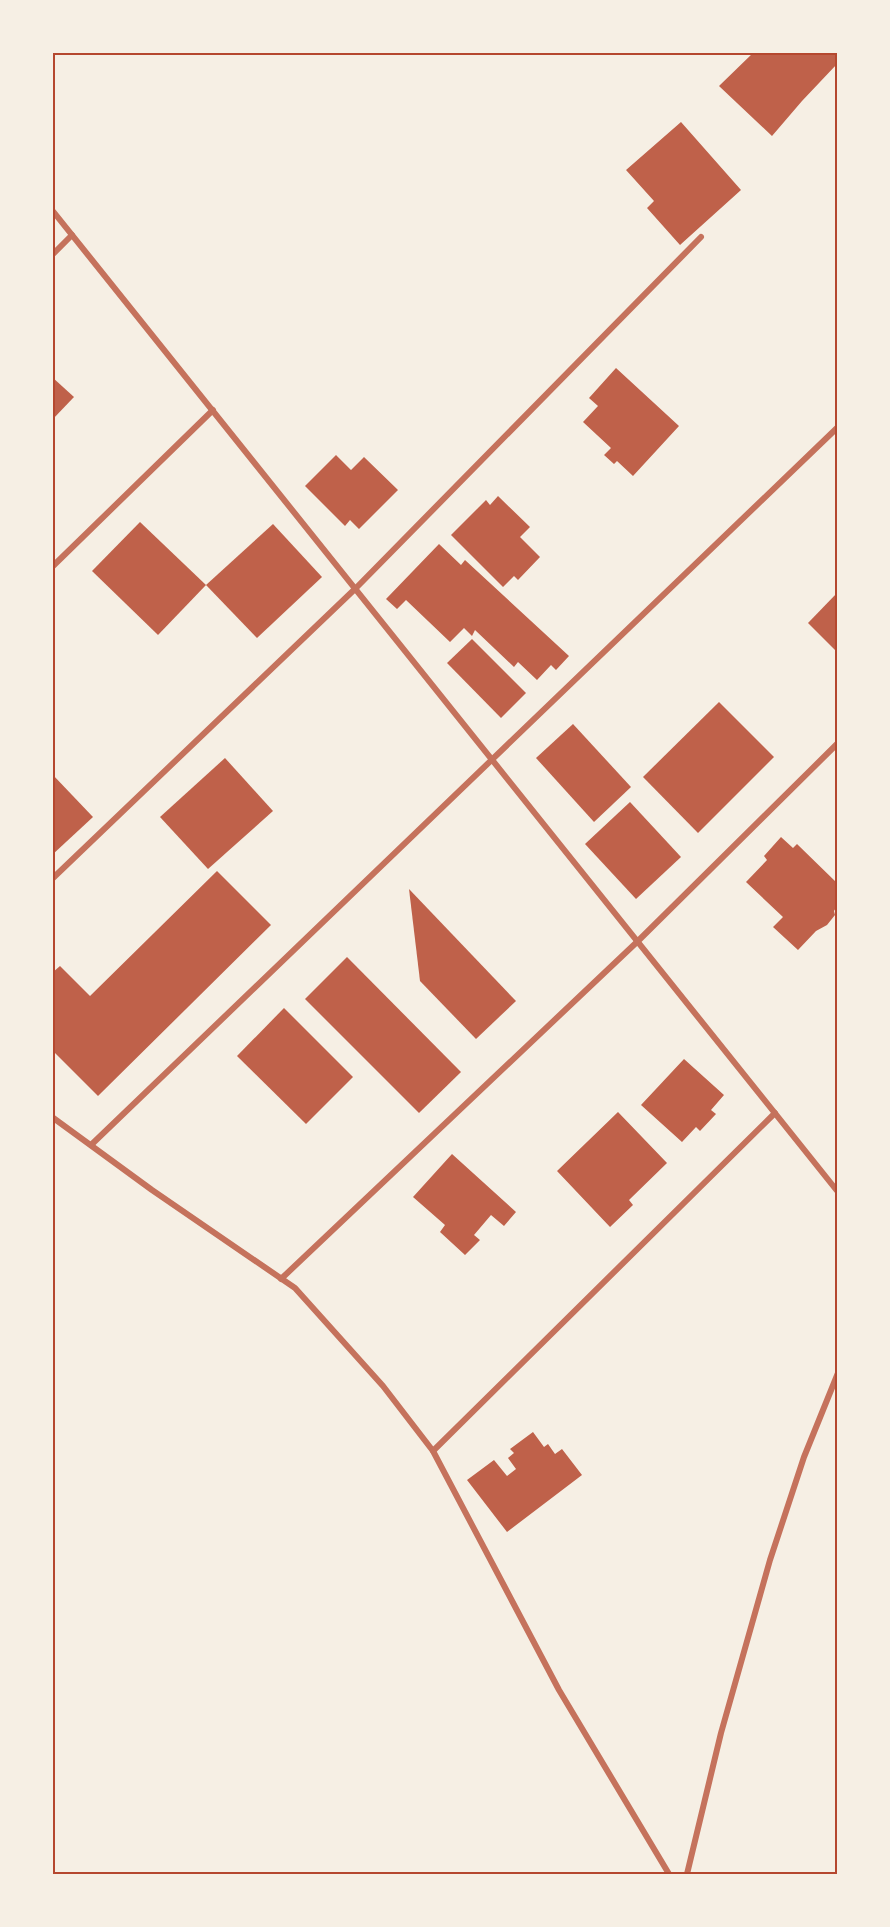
<svg xmlns="http://www.w3.org/2000/svg" width="890" height="1927" font-family="Manrope,sans-serif">
<style>
.building{fill:#bf614a}
.lines{fill:none;stroke-linecap:round;stroke-linejoin:round}
.minor{stroke:#c5725c;stroke-width:6}
.neatline{fill:none;stroke:#b5482f;stroke-width:2}
</style>
<rect width="100%" height="100%" fill="#f6efe4"/>
<!-- building -->
<g class="building">
<path d="M754,52H837V64L802,101L772,136L719,86Z"/>
<path d="M681,122L741,190L680,245L647,208L654,201L626,170Z"/>
<path d="M616,368L679,426L633,476L617,461L614,464L604,455L611,448L583,422L598,406L589,398Z"/>
<path d="M52,377L74,397L52,420Z"/>
<path d="M336,455L351,470L364,457L398,490L359,529L350,520L345,526L305,486Z"/>
<path d="M498,496L530,527L520,537L540,557L518,580L514,576L503,587L451,535L486,500L490,505Z"/>
<path d="M140,522L206,585L158,635L92,571Z"/>
<path d="M273,524L322,577L257,638L206,585Z"/>
<path d="M439,544L461,565L465,560L569,656L556,670L551,665L537,680L518,662L514,667L475,630L472,636L464,628L450,642L406,600L397,609L386,599Z"/>
<path d="M837,593V652L808,623Z"/>
<path d="M472,639L526,693L501,718L447,663Z"/>
<path d="M719,702L774,757L698,833L643,777Z"/>
<path d="M573,724L631,787L594,822L536,758Z"/>
<path d="M225,758L273,811L208,869L160,817Z"/>
<path d="M52,774L93,817L52,855Z"/>
<path d="M630,802L681,857L636,899L585,844Z"/>
<path d="M781,837L793,848L797,844L837,883V906L834,911L835,915L827,925L816,931L798,950L773,927L783,917L746,882L767,860L764,856Z"/>
<path d="M217,871L271,925L98,1096L52,1050V973L60,966L90,996Z"/>
<path d="M409,889L516,1001L476,1039L420,981Z"/>
<path d="M347,957L461,1072L419,1113L305,999Z"/>
<path d="M284,1008L353,1077L306,1124L237,1056Z"/>
<path d="M684,1059L724,1095L711,1110L716,1114L700,1131L696,1127L682,1142L641,1105Z"/>
<path d="M618,1112L667,1163L629,1200L633,1205L610,1227L557,1171Z"/>
<path d="M452,1154L516,1212L504,1226L491,1215L474,1235L480,1240L465,1255L440,1232L445,1225L413,1197Z"/>
<path d="M533,1432L544,1447L548,1444L555,1454L562,1449L582,1475L507,1532L467,1480L494,1460L507,1476L516,1469L508,1458L514,1453L510,1449Z"/>
</g>
<g class="lines">
<!-- minor -->
<g class="minor">
<path d="M52,210L838,1192"/>
<path d="M52,255L72,235"/>
<path d="M52,567L213,410"/>
<path d="M52,879L356,588L701,237"/>
<path d="M52,1117L152,1190L295,1288L383,1386L433,1451L559,1690L669,1874"/>
<path d="M91,1145L838,427"/>
<path d="M281,1279L638,941L838,743"/>
<path d="M433,1451L775,1113"/>
<path d="M687,1874L721,1733L770,1560L804,1457L838,1373"/>
</g>
</g>
<!-- border -->
<rect width="890" height="1927" fill="none" stroke="#f6efe4" stroke-width="108"/>
<rect x="54" y="54" width="782" height="1819" class="neatline"/>
</svg>
